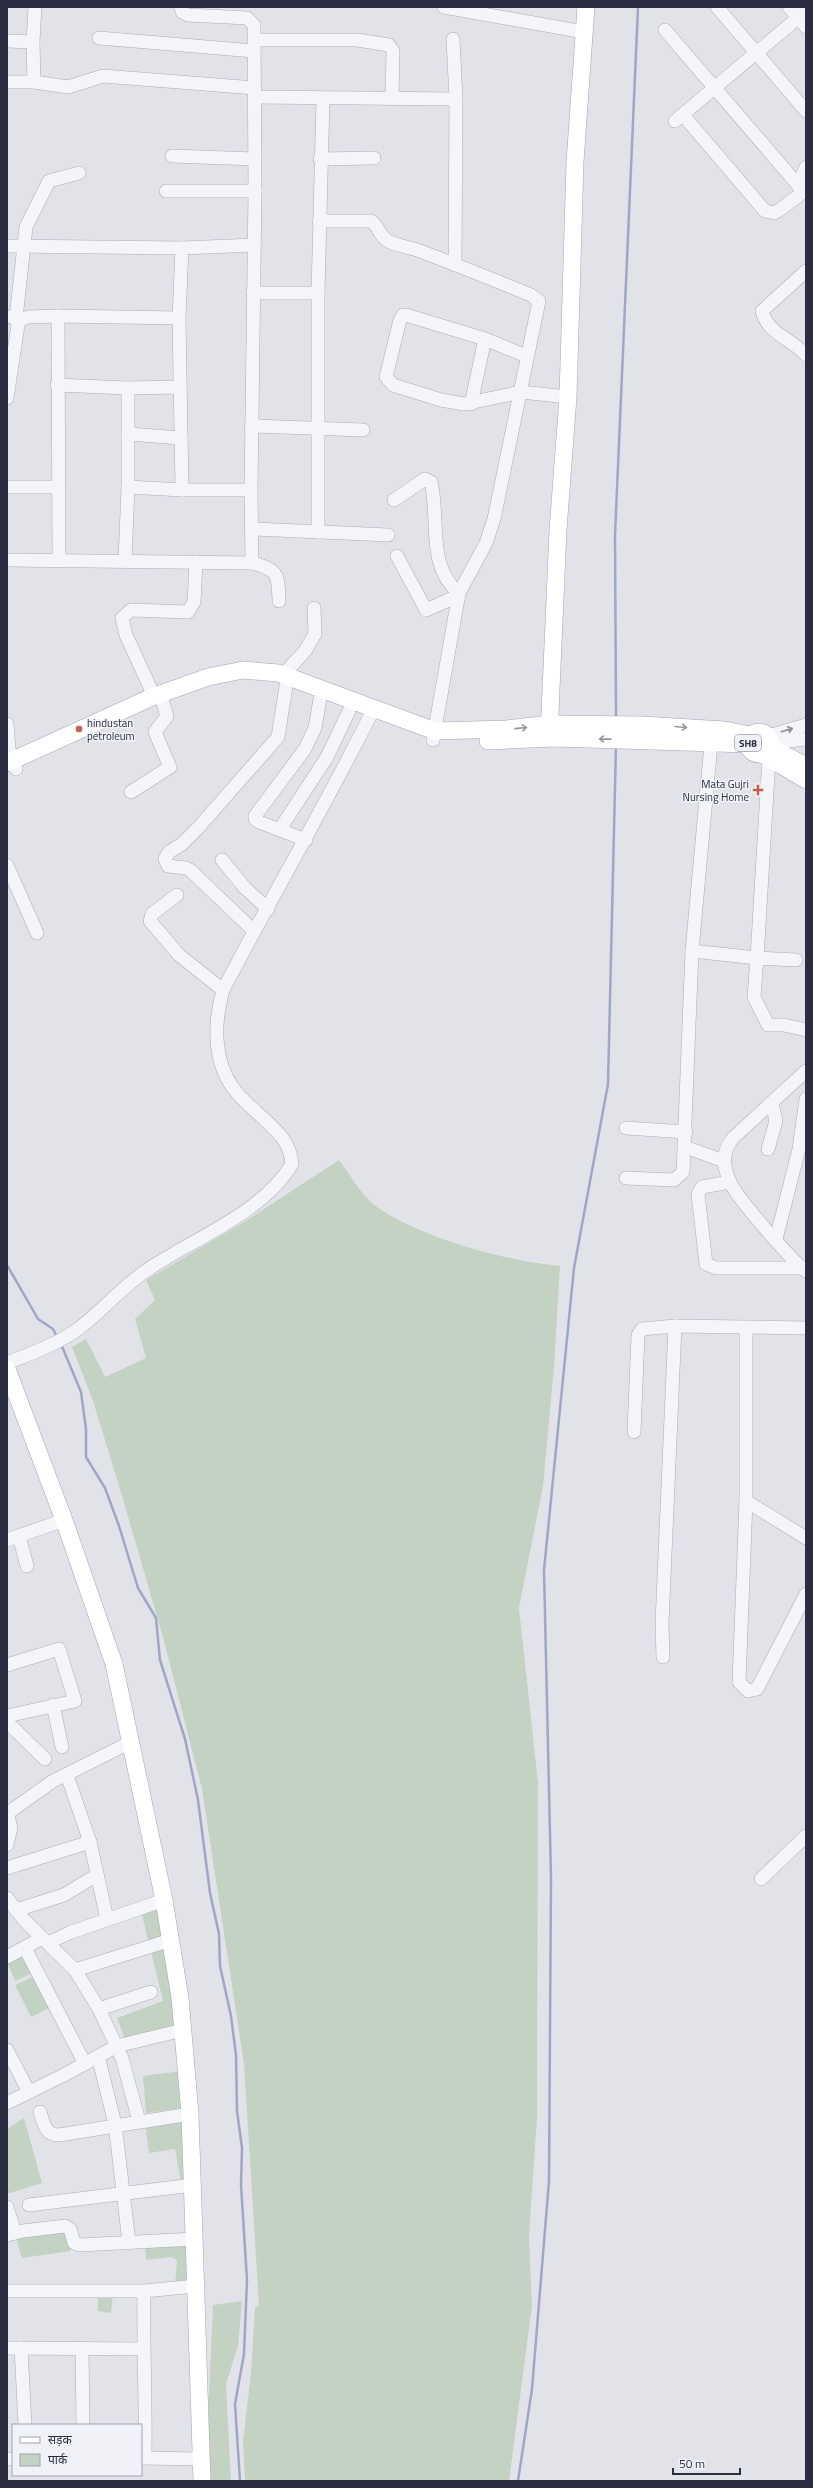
<svg xmlns="http://www.w3.org/2000/svg" width="813" height="2488" font-family="'Titillium Web','Noto Sans Devanagari',sans-serif">
<style>
.green{fill:#c4d2c4}
.lines{fill:none;stroke-linecap:round;stroke-linejoin:round}
.stream{stroke:#a0a7c6;stroke-width:2.5}
.minor-casing{stroke:#abacb6;stroke-width:14}
.major-casing{stroke:#a2a4b4;stroke-width:18}
.minor{stroke:#f4f5f8;stroke-width:13}
.major{stroke:#fff;stroke-width:17}
.oneway{stroke:#9596a0}
.oneway2{stroke:#90919c}
.poi-dot{fill:#c46151;stroke:#f1f2f7;stroke-width:1.5}
.labels{text-anchor:middle;stroke-width:3;stroke-linejoin:round;paint-order:stroke}
.shield{fill:#f1f2f7;stroke:#666877;stroke-width:1}
.shield-label{font-size:10px;font-weight:bold;fill:#2b2d40}
.poi-label{font-size:11px;fill:#2b2d40;stroke:#f1f2f7;text-anchor:start}
</style>
<rect width="100%" height="100%" fill="#e2e3e9"/>
<!-- green -->
<g class="green">
<path d="M339,1160C350,1174 360,1193 373,1204C416,1237 506,1261 560,1266L554,1367L543,1486L519,1608L538,1783L537,2118L529,2236L532,2306L509,2481H245L243,2441L251,2373L255,2307L259,2306L244,2064L202,1789L164,1641L123,1499L93,1401L72,1347L86,1339L105,1377L146,1358L135,1319L155,1300L146,1280L244,1222Z"/>
<path d="M160,1907L182,2024L125,2039L117,2018L163,2001L141,1911Z"/>
<path d="M26,1953L37,1971L15,1981L7,1962Z"/>
<path d="M41,1973L57,2004L31,2017L15,1985Z"/>
<path d="M182,2071L183,2108L146,2113L143,2076Z"/>
<path d="M188,2116L191,2181L181,2183L175,2149L149,2153L145,2124Z"/>
<path d="M24,2118L42,2183L7,2194V2129Z"/>
<path d="M69,2225L70,2251L22,2258L15,2235Z"/>
<path d="M193,2241L195,2285L175,2284L177,2260L171,2257L146,2260L145,2245Z"/>
<path d="M113,2293L111,2313L98,2311V2295Z"/>
<path d="M242,2301L238,2346L226,2384L231,2481H211L208,2417L213,2305Z"/>
</g>
<g class="lines">
<!-- stream -->
<g class="stream">
<path d="M616,718L615,535L638,7"/>
<path d="M7,1265L38,1319L53,1329L57,1337"/>
<path d="M61,1344L81,1392L86,1429V1457L105,1488L119,1526L138,1588L156,1618L160,1660L185,1739L198,1800L210,1893L219,1934L220,1966L231,2016L236,2055L237,2111L242,2148L241,2185L247,2280L244,2354L235,2404L240,2481"/>
<path d="M518,2481L532,2389L549,2181L551,1878L544,1570L574,1268L608,1084L616,745"/>
</g>
<!-- minor casing -->
<g class="minor-casing">
<g id="minor">
<path d="M181,7L182,12L188,15L247,18L254,25L255,191"/>
<path d="M444,7L584,32"/>
<path d="M717,7L806,111"/>
<path d="M789,7L806,27"/>
<path d="M665,30L798,185"/>
<path d="M99,38L254,51"/>
<path d="M453,39L456,99L455,265"/>
<path d="M255,40H357L389,45L393,51L392,99"/>
<path d="M7,41L33,42"/>
<path d="M7,82H34L68,87L103,76L255,88"/>
<path d="M34,82L33,42L35,7"/>
<path d="M255,97L456,99"/>
<path d="M683,115L765,211L774,213L778,211L806,190"/>
<path d="M675,121L806,11"/>
<path d="M172,156L255,159"/>
<path d="M320,159L374,158"/>
<path d="M802,190L798,185L806,167"/>
<path d="M319,221H371C379,226 379,236 388,241C397,246 410,247 420,251C457,265 494,280 531,295L539,301L494,519L486,543L459,593L433,740"/>
<path d="M7,246L182,248"/>
<path d="M806,271L762,311C768,335 794,340 806,355"/>
<path d="M253,293H318"/>
<path d="M58,316L59,560"/>
<path d="M16,318L26,227L49,181L79,173"/>
<path d="M179,318L182,490"/>
<path d="M18,321L28,317L58,316L179,318L182,248L254,245"/>
<path d="M526,356L485,339L406,315H403L400,320L386,377L393,385L441,400L464,404L521,392L568,397"/>
<path d="M57,385L128,388L180,387"/>
<path d="M128,388V487"/>
<path d="M7,398L18,325L16,318L11,317"/>
<path d="M471,404L485,339"/>
<path d="M251,426L363,430"/>
<path d="M128,434L181,438"/>
<path d="M7,487H58"/>
<path d="M251,490L252,563"/>
<path d="M394,500L425,479L431,482C440,519 426,566 459,593"/>
<path d="M253,529L388,535"/>
<path d="M318,532V293L323,99"/>
<path d="M397,556L426,610L451,599L458,598"/>
<path d="M7,560L252,563C279,570 278,574 279,601"/>
<path d="M125,560L128,487L182,490H251L255,191H166"/>
<path d="M283,675L305,651L315,634L314,608"/>
<path d="M154,696L126,635L122,618L131,610L188,612L194,602L196,562"/>
<path d="M7,724L9,749L16,769"/>
<path d="M768,736L806,725"/>
<path d="M770,743L806,739"/>
<path d="M131,792L170,767L155,732L167,716L163,703"/>
<path d="M280,829L327,757L349,711"/>
<path d="M306,840L259,822L255,819V816L305,749L315,728L320,699"/>
<path d="M222,860L245,888L268,909"/>
<path d="M7,865L37,933"/>
<path d="M177,895L152,914L150,921L179,955L223,990"/>
<path d="M254,931L190,870L186,868L168,866L165,859L169,852L182,844L198,828L278,737L286,686"/>
<path d="M692,951L757,958L769,758"/>
<path d="M796,960L757,958L754,997L768,1025H784L806,1030"/>
<path d="M806,1071L733,1138C722,1151 723,1167 730,1182C737,1198 791,1260 806,1271"/>
<path d="M626,1128L686,1132"/>
<path d="M685,1147L724,1161"/>
<path d="M768,1149L776,1121L772,1103"/>
<path d="M626,1178L674,1180L683,1172L692,951L711,744"/>
<path d="M730,1182L702,1187L698,1194L706,1264L716,1268H802"/>
<path d="M776,1239L799,1149L806,1099"/>
<path d="M746,1328V1501L739,1682L748,1691L757,1689L806,1594"/>
<path d="M7,1363C30,1354 58,1344 78,1329C102,1311 122,1287 147,1270C193,1239 263,1213 292,1164C290,1142 278,1132 263,1118C253,1109 241,1099 233,1088C213,1060 214,1022 223,990C272,896 326,805 373,710"/>
<path d="M634,1432L638,1335L642,1329L675,1326L806,1328"/>
<path d="M746,1501L806,1538"/>
<path d="M19,1536L27,1566"/>
<path d="M7,1540L64,1520"/>
<path d="M663,1657L662,1623L675,1326"/>
<path d="M7,1665L59,1649L75,1701L7,1716"/>
<path d="M53,1705L62,1747"/>
<path d="M7,1722L45,1759"/>
<path d="M67,1775L90,1842L107,1919"/>
<path d="M7,1811L11,1828L7,1845"/>
<path d="M8,1813L53,1781L131,1742"/>
<path d="M7,1868L90,1842"/>
<path d="M761,1879L806,1836"/>
<path d="M7,1898L24,1920L75,1970L99,2009L122,2058L139,2121"/>
<path d="M16,1910L64,1895L97,1875"/>
<path d="M48,1943L69,1933L164,1900"/>
<path d="M25,1948L85,2064"/>
<path d="M7,1957L42,1938"/>
<path d="M75,1970L171,1940"/>
<path d="M99,2009L151,1992"/>
<path d="M7,2050L29,2092"/>
<path d="M98,2056L115,2124L129,2242"/>
<path d="M7,2103L64,2075L117,2046L183,2030"/>
<path d="M40,2112C44,2124 45,2135 59,2135L190,2114"/>
<path d="M29,2205L193,2185"/>
<path d="M7,2207L15,2233"/>
<path d="M7,2235L23,2231L65,2226L70,2229L74,2243L80,2245L195,2239"/>
<path d="M7,2291H144L196,2286"/>
<path d="M144,2291C143,2346 146,2402 145,2457"/>
<path d="M7,2348L143,2349"/>
<path d="M21,2348L25,2425"/>
<path d="M82,2348L83,2425"/>
<path d="M141,2458L202,2459"/>
<path d="M7,2459H13"/>
</g>
</g>
<!-- major casing -->
<g class="major-casing">
<g id="major">
<circle cx="759" cy="743" r="11"/>
<path d="M549,736L558,530L568,397L575,162L586,7"/>
<path d="M488,741L555,738L748,744"/>
<path d="M770,747L806,766"/>
<path d="M762,754L806,780"/>
<path d="M7,763L152,697L208,677L243,670L278,673L435,731L507,729L550,724L642,725L724,730L751,735"/>
<path d="M7,1369L64,1520L114,1664L164,1900L180,1998L190,2114L202,2481"/>
</g>
</g>
<!-- minor -->
<use href="#minor" class="minor"/>
<!-- major -->
<use href="#major" class="major"/>
</g>
<!-- one-way arrows -->
<defs><path id="oneway-shaft" d="M-6 0H5M1.5-3L5.5 0L1.5 3" fill="none" stroke-width="1.6" stroke-linecap="round" stroke-linejoin="round"/></defs>
<g class="oneway">
<use href="#oneway-shaft" transform="translate(681 727) rotate(5)"/>
<use href="#oneway-shaft" transform="translate(521 728) rotate(-6)"/>
<use href="#oneway-shaft" transform="translate(605 739) rotate(-179)"/>
</g>
<use class="oneway2" href="#oneway-shaft" transform="translate(787 730) rotate(-16)"/>
<!-- markers -->
<g class="poi-dot">
<circle cx="79" cy="729" r="4"/>
<path d="M756 784h4v4h4v4h-4v4h-4v-4h-4v-4h4z"/>
</g>
<g class="labels">
<!-- shield labels -->
<rect class="shield" x="735" y="735" width="26" height="16" rx="3"/>
<g class="shield-label">
<text x="748" y="747">SH8</text>
</g>
<!-- poi labels -->
<g class="poi-label">
<text x="87" y="727">hindustan<tspan x="87" dy="13">petroleum</tspan></text>
<text x="749" y="788" text-anchor="end">Mata Gujri<tspan x="749" dy="13">Nursing Home</tspan></text>
</g>
</g>
<!-- border -->
<rect width="813" height="2488" fill="none" stroke="#2b2d40" stroke-width="16"/>
<!-- legend -->
<rect x="12" y="2424" width="130" height="52" fill="#f1f2f7" stroke="#a2a3ae"/>
<rect x="20" y="2437" width="20" height="6" fill="#ffffff" stroke="#a2a3ae"/>
<text x="48" y="2444" font-size="12" fill="#2b2d40">सड़क</text>
<rect x="20" y="2454" width="20" height="12" fill="#c4d2c4" stroke="#a2a3ae"/>
<text x="48" y="2464" font-size="12" fill="#2b2d40">पार्क</text>
<!-- scale -->
<path d="M673 2468v6h67v-6" fill="none" stroke="#2b2d40" stroke-width="2"/>
<text x="679" y="2468" font-size="12" fill="#2b2d40" stroke="#f1f2f7" stroke-width="3" paint-order="stroke">50 m</text>
</svg>
